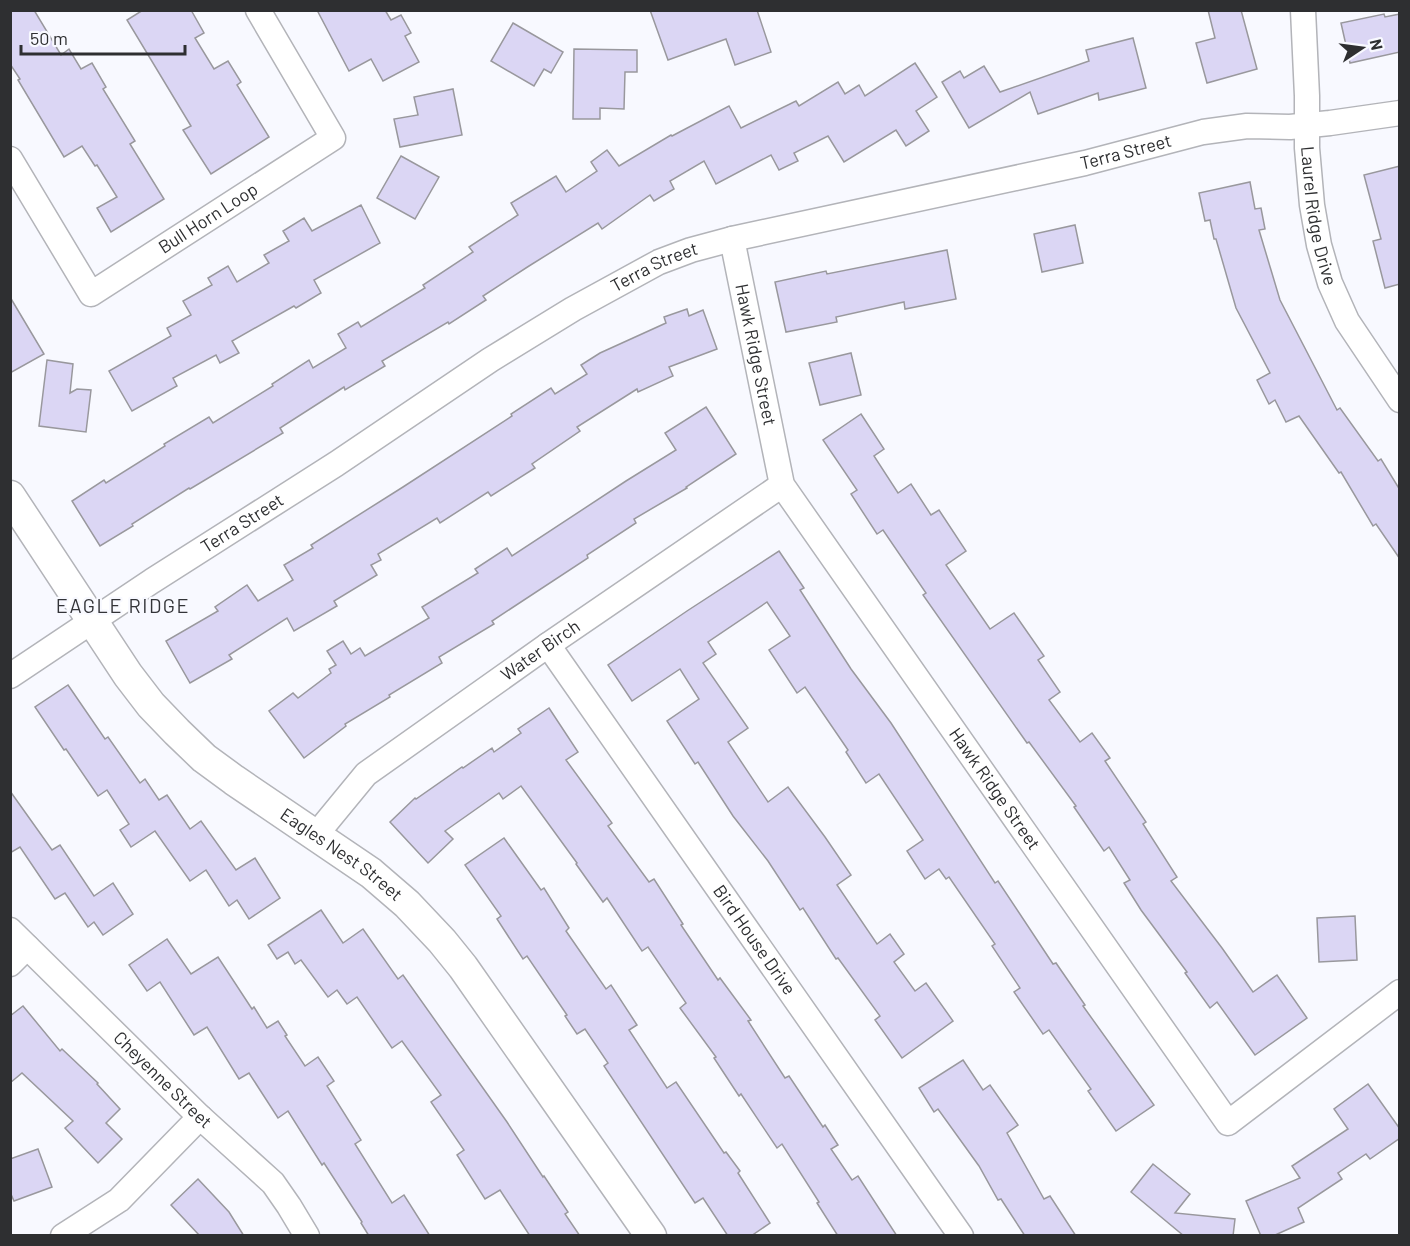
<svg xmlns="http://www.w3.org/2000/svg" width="1410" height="1246" font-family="Barlow,sans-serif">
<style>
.building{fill:#dbd6f4;stroke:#99989d;stroke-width:1.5}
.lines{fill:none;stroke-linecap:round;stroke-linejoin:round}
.minor-casing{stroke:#b3b4b9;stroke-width:27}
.tertiary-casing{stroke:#b3b4b9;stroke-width:33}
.minor{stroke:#fff;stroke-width:24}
.tertiary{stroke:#fff;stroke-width:30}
.labels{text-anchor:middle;stroke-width:4.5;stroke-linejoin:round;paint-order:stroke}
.street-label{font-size:18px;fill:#2e2f31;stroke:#f8f9ff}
.neighbourhood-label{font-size:20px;letter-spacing:1.5px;fill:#333438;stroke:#f8f9ff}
</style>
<rect width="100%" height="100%" fill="#f8f9ff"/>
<!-- building -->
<g class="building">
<path d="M10,10H34L61,55L69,49L81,69L92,63L106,87L103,89L135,141L130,144L164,199L111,232L97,208L117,197L97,165L95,166L82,146L64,157L18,80L20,79L10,64Z"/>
<path d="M143,10H191L204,33L195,38L214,69L228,61L241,82L237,85L269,137L211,174L183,130L191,126L127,20Z"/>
<path d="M317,10H385L391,20L401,15L411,33L405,36L419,62L383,81L371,59L349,71Z"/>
<path d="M650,10H757L771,52L735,65L726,39L668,60Z"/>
<path d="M1208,10H1241L1257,69L1207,83L1196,43L1215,38Z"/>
<path d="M1384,14L1385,17L1400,14V52L1350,63L1341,23Z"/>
<path d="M513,23L563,52L551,73L544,69L534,86L491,61Z"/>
<path d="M1133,38L1146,88L1099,100L1098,93L1038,114L1030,92L969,128L942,82L960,71L964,78L984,66L1000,92L1089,61L1086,50Z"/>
<path d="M574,49L637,50V72H625L624,109L600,108V119H573Z"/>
<path d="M915,63L937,97L916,111L929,131L906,146L896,130L844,162L828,136L794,153L798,161L779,170L771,155L716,184L704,161L670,181L674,189L654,201L650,195L602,229L598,223L529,266L483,296L486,300L449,324L448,322L382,361L385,366L345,390L344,387L280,428L283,433L190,489L189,488L132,524L133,526L100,546L72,501L104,480L106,483L165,446L164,444L209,417L213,423L273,386L272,384L309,360L313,368L346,348L338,334L358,322L361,327L425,288L423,285L473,252L469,247L518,215L511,203L556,176L566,192L597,171L591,162L607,150L619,166L671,135L672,136L729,106L741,128L796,101L799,106L838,82L845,94L859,85L865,96Z"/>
<path d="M453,89L462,135L400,147L394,119L418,115L414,97Z"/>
<path d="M401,156L439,177L415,219L377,198Z"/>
<path d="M1400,166V284L1385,288L1373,241L1381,239L1364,175Z"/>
<path d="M1250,182L1255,209L1261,208L1265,229L1259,230L1280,300L1337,410L1340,408L1378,461L1381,459L1400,490V559L1376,524L1373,526L1341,472L1339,473L1299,416L1286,422L1275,400L1269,404L1257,380L1270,373L1236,308L1216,239H1214L1210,220L1205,221L1199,193Z"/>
<path d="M361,205L380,243L314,280L321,293L296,308L294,306L232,341L239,353L220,363L216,355L173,378L177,386L132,411L109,371L171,336L167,328L191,315L183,301L212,285L208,278L228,266L237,282L269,263L264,255L289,241L283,231L304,218L312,231Z"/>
<path d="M1075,225L1083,263L1042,272L1034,234Z"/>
<path d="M947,250L956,299L905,309L904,302L836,317L837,322L786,332L775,282L826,271L827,274Z"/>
<path d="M10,297L44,354L10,373Z"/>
<path d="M687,309L689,316L703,310L717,349L669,367L673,376L638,392L637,389L577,427L580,431L532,464L535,468L491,496L488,492L440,523L437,518L378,554L381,560L371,565L377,575L334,601L337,606L294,631L287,618L229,655L232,659L190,683L166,641L218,611L215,607L247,585L258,601L293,580L284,565L313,548L311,545L403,487L512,416L511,414L551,388L555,394L587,374L581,365L600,353L666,323L664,317Z"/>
<path d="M851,353L861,395L820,405L809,363Z"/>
<path d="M47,360L73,364L70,393L77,389L91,390L86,432L39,426Z"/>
<path d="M706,407L736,454L686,487L687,488L634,519L636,523L587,555L588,558L492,621L494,624L439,657L442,663L389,695L390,697L345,724L346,726L304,758L269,711L293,693L298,698L331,673L329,669L336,665L327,651L343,641L351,654L360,648L365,656L429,618L422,607L478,573L475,569L507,548L512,556L626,481L676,450L665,433Z"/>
<path d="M861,414L884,449L874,456L898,493L911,484L931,515L939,510L966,551L946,565L990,629L1014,613L1044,656L1038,660L1060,692L1049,700L1080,742L1092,733L1110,758L1105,761L1146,822L1143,824L1177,877L1171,881L1222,948L1253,992L1277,975L1307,1018L1255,1055L1217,1002L1210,1008L1185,973L1187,972L1141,910L1124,883L1130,880L1109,847L1104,851L1074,807L1076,806L1029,742L1027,743L923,595L926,593L883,530L877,534L851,494L857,490L823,440Z"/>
<path d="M779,551L804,588L800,590L851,669L891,723L995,883L998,881L1053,964L1056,963L1085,1005L1083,1006L1154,1105L1116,1131L1088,1091L1091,1089L1049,1030L1043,1034L1014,992L1020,988L992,946L995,944L949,877L946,879L939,869L925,879L907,851L923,840L879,774L866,783L846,752L848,750L805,687L797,693L769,650L790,636L767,602L708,642L716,654L703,663L748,728L728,742L768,802L788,787L825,837L851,875L837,885L877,944L890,934L904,954L894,962L915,991L926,983L953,1021L902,1058L875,1020L880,1016L838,958L836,959L803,908L800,910L768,861L733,816L698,762L695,764L667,721L699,699L680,669L632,701L608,665L687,611Z"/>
<path d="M68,685L105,739L108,737L140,783L145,779L159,800L167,795L190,829L201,821L236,870L255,858L280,898L249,919L237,900L229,906L206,870L190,881L155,831L131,847L120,830L129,824L107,790L98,796L66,749L64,750L35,707Z"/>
<path d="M549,708L578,752L566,760L612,823L608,826L649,882L654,879L683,924L681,925L718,980L720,978L751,1020L748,1021L785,1078L789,1076L823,1127L825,1125L838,1145L831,1149L852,1180L858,1176L897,1236H838L817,1203L819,1202L782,1144L777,1148L741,1094L739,1096L714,1058L716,1057L680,1008L686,1003L648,947L642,951L607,898L603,902L576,864L577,863L521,786L503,799L499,793L445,831L453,839L428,863L390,822L415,798L416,799L462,767L463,768L492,748L494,752L521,733L518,729Z"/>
<path d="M10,791L52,850L60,845L94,896L113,883L133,914L103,935L94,922L88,927L65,893L55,899L20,847L10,853Z"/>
<path d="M504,838L541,890L544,888L569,928L566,931L606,989L611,985L637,1025L629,1030L667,1088L676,1082L724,1153L726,1152L740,1171L738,1173L770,1223L751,1236H728L703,1198L695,1203L604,1066L608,1063L585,1029L577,1034L565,1016L567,1015L527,956L523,959L497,919L501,916L465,865Z"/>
<path d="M321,910L343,943L363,929L398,979L403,975L507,1122L543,1177L544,1176L568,1212L565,1214L580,1236H530L500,1190L485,1199L457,1155L464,1150L431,1102L441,1095L402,1041L392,1048L357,997L347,1004L337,990L328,997L301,960L295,964L288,952L277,959L268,945Z"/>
<path d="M1355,916L1357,960L1319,962L1317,918Z"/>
<path d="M167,939L191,974L218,957L252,1009L254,1007L267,1028L278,1021L287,1035L285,1036L305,1066L318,1057L334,1081L327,1086L361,1140L355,1144L392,1203L404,1195L430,1236H369L361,1223L362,1222L324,1163L322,1165L288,1111L278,1118L249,1073L239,1079L207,1027L194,1035L160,982L147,991L129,965Z"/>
<path d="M23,1006L60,1051L62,1049L98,1083L97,1084L120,1109L106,1123L122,1139L98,1163L65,1128L73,1121L22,1073L10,1083V1016Z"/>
<path d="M963,1060L983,1090L990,1085L1018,1125L1007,1133L1044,1199L1050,1196L1076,1236H1025L1001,1199L998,1200L979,1166L938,1109L934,1112L919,1088Z"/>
<path d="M1368,1084L1400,1129V1138L1370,1159L1366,1154L1338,1173L1342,1179L1298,1208L1304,1222L1273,1236H1261L1246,1201L1300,1178L1292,1166L1348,1129L1334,1109Z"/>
<path d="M38,1149L52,1187L14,1201L10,1192V1159Z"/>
<path d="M1153,1164L1190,1194L1175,1213L1235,1219L1233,1236H1184L1131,1192Z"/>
<path d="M198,1179L229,1212L244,1236H200L171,1205Z"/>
</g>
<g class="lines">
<!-- minor casing -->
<g class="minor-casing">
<g id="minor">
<path id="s1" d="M1303,10L1307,96V148L1312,205L1319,245L1330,283L1347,321L1400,400"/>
<path id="s2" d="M10,159L91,294L333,138L258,10"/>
<path id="s3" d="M732,239L782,485L1228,1123L1400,992"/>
<path id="s4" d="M548,645L961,1236"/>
<path id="s5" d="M10,676L152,581L336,464L490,360L573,309L659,262L691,250L732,239L1085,163L1203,132L1247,126L1290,127L1330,123L1400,113"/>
<path id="s6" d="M315,836L366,774L548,645L782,485"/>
<path id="s7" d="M10,930L200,1117L273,1183L289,1206L307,1236"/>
<path d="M10,964L27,947"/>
<path d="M63,1236L119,1200L200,1117"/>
</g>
</g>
<!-- tertiary casing -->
<g class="tertiary-casing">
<g id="tertiary">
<path id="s8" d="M10,496L128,675L151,705L177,732L204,758L234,780L371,873L407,904L442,941L463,967L651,1236"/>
</g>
</g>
<!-- minor -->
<use href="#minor" class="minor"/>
<!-- tertiary -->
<use href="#tertiary" class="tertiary"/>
</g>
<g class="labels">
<!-- street labels -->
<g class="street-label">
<text dy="6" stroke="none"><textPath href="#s5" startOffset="1250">Terra Street</textPath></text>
<text dy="6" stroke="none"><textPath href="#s1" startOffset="207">Laurel Ridge Drive</textPath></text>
<text dy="6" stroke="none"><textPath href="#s2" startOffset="297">Bull Horn Loop</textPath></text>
<text dy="6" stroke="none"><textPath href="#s5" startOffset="764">Terra Street</textPath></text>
<text dy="6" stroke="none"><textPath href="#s3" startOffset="118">Hawk Ridge Street</textPath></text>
<text dy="6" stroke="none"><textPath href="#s5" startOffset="278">Terra Street</textPath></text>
<text dy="6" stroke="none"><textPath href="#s6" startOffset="294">Water Birch</textPath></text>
<text dy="6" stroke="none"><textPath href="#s3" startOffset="622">Hawk Ridge Street</textPath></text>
<text dy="6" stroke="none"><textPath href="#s8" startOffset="495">Eagles Nest Street</textPath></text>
<text dy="6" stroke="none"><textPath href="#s4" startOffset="360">Bird House Drive</textPath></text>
<text dy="6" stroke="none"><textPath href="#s7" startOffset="214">Cheyenne Street</textPath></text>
</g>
<!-- neighbourhood labels -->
<g class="neighbourhood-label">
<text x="123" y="613">EAGLE RIDGE</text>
</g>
</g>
<!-- border -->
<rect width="1410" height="1246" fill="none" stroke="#2e2f31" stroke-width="24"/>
<!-- north arrow -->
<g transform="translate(1362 48) rotate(77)" stroke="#f8f9ff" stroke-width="4.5" paint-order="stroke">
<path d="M0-4.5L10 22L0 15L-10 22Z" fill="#2e2f31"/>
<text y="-9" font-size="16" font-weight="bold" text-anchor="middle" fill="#2e2f31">N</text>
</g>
<!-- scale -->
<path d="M21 45v9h164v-9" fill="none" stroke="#2e2f31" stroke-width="3"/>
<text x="30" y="45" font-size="18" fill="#2e2f31" stroke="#f8f9ff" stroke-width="4.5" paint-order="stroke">50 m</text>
</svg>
